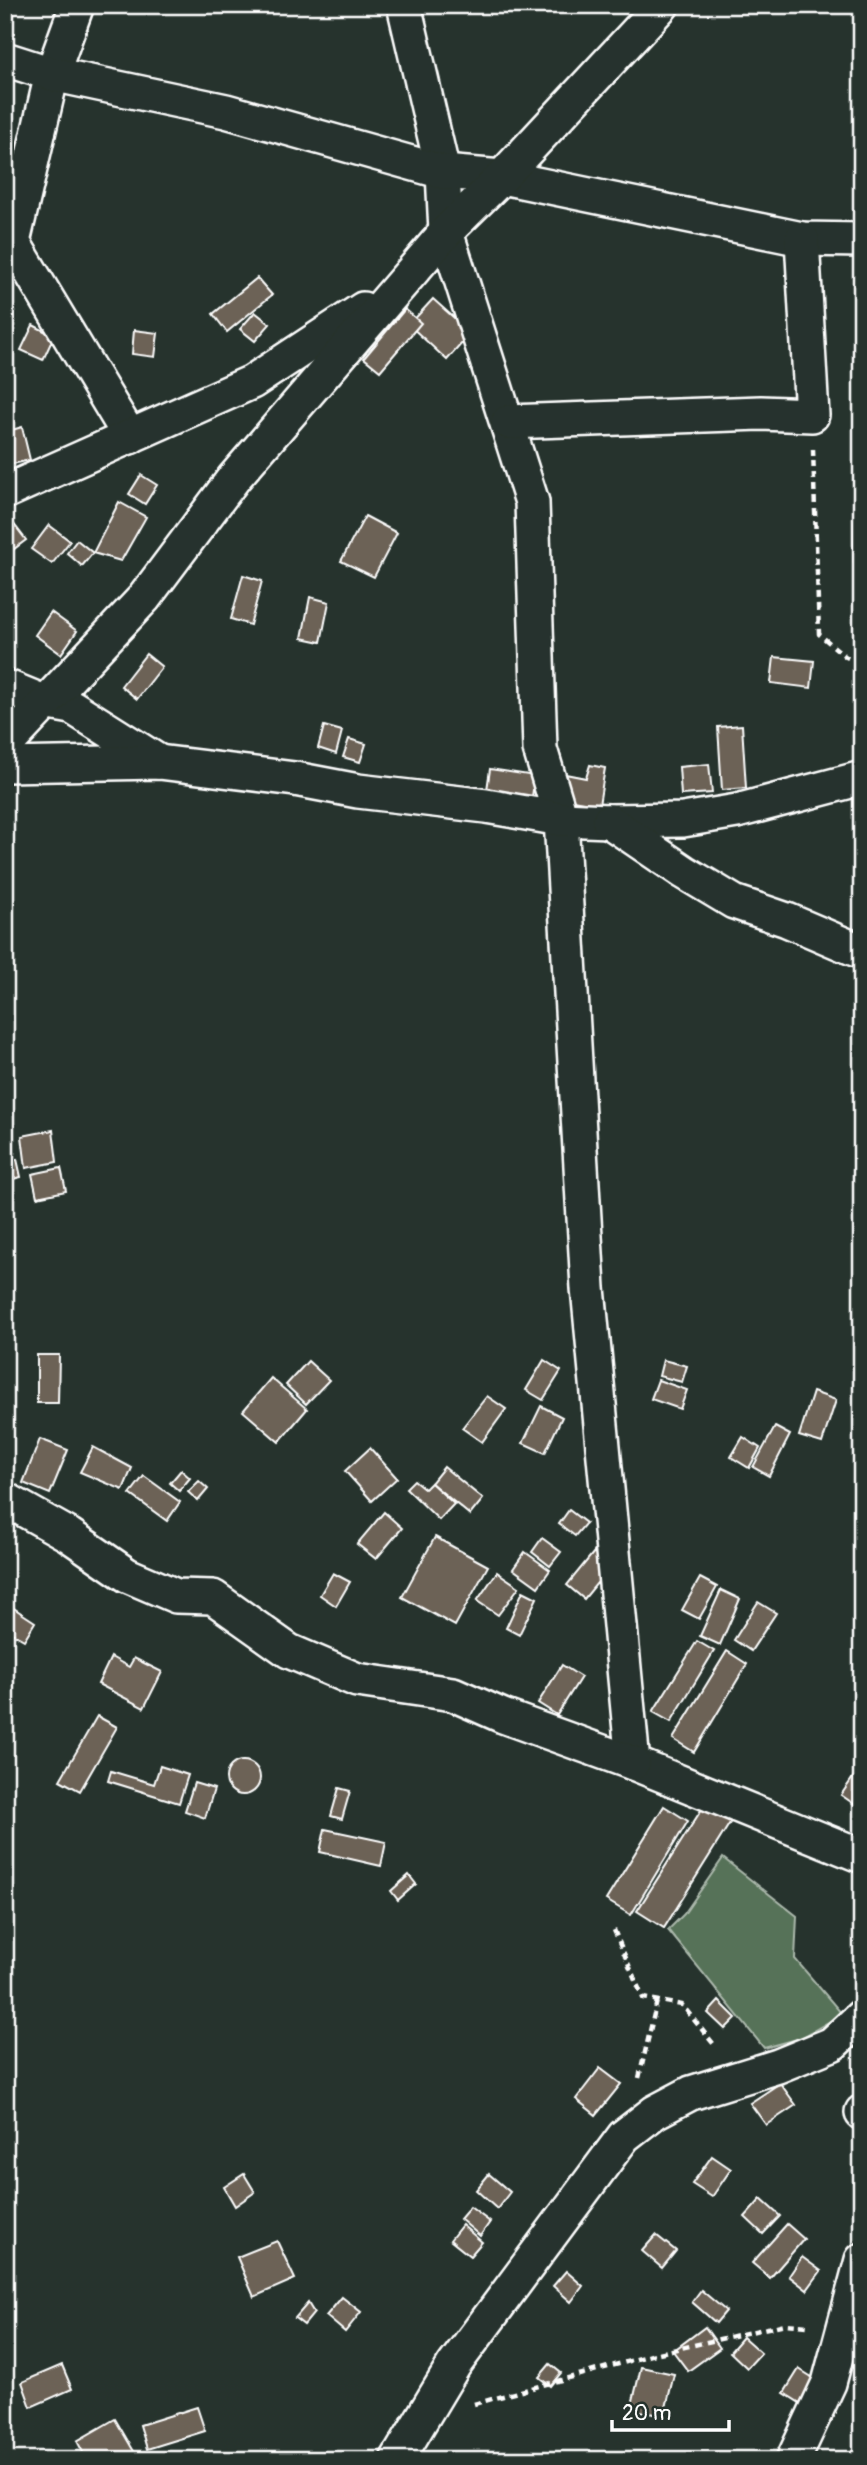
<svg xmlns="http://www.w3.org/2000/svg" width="867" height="2465" font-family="Pangolin,sans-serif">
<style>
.green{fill:#577258;stroke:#abb8ac;stroke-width:2}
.building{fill:#6c6256;stroke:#fff;stroke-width:2}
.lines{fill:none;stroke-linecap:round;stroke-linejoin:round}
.street-casing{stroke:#fff;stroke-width:38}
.path{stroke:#fff;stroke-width:4.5;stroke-dasharray:7 5;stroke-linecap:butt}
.street{stroke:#26332d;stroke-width:33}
</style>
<rect width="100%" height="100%" fill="#26332d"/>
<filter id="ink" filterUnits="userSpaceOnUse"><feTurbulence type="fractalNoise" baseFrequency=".0143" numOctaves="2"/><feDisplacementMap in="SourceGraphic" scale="14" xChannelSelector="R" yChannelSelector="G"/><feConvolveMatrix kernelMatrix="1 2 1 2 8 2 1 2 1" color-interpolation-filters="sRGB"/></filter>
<g filter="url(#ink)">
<!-- green -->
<path class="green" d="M723,1858L797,1916L795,1959L842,2014L801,2038L764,2048L668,1930L684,1914Z"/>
<!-- building -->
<g class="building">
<path d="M257,278L272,295L227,332L213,314Z"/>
<path d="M433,299L471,333L447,360L409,325Z"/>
<path d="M405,309L421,323L380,371L364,358Z"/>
<path d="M255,312L270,324L255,341L240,329Z"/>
<path d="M33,325L54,336L43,360L21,350Z"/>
<path d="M134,330L158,333L155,357L132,354Z"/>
<path d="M5,402L10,424L5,425Z"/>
<path d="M22,427L30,460L8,465L5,432Z"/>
<path d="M141,475L157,485L145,504L129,494Z"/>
<path d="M857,480H862V506H856Z"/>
<path d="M119,502L146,517L121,561L93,553Z"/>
<path d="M365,516L397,533L374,577L341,561Z"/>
<path d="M10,519L26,540L10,552L5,545V523Z"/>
<path d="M855,520H862V562H854Z"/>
<path d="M49,525L70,541L52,564L31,549Z"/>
<path d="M77,540L93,553L82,566L67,553Z"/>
<path d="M243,575L262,581L250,625L231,619Z"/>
<path d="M310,597L329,602L321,642L302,638Z"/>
<path d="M51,612L77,631L61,654L35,635Z"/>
<path d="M146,654L162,667L137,699L121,686Z"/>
<path d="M774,657L814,661L811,688L771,683Z"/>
<path d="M742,725L746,788L722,790L718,727Z"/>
<path d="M324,726L342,731L336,754L318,748Z"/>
<path d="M349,739L366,744L360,762L343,757Z"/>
<path d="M709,764L712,793L681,795L679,767Z"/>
<path d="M590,765L605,768L599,805L552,796L555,772L586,778Z"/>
<path d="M490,769L535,776L532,797L487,790Z"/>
<path d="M53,1130L57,1162L26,1168L22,1136Z"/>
<path d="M17,1159L21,1177L5,1181V1162Z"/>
<path d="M61,1168L66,1191L37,1197L32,1174Z"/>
<path d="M37,1355H59L58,1403H37Z"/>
<path d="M544,1360L561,1371L543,1400L526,1390Z"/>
<path d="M663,1360L687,1366L682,1382L659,1376Z"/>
<path d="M308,1361L329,1380L306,1404L286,1385Z"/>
<path d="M271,1378L307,1409L279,1442L243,1411Z"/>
<path d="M658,1380L687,1390L680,1409L651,1399Z"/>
<path d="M813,1392L836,1400L822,1443L799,1436Z"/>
<path d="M487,1396L506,1409L482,1442L462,1428Z"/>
<path d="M541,1406L562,1417L545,1453L523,1443Z"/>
<path d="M775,1427L790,1435L769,1476L753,1467Z"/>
<path d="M743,1437L760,1448L749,1468L731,1457Z"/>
<path d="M40,1439L68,1450L50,1494L23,1483Z"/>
<path d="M93,1447L132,1468L123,1490L80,1472Z"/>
<path d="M370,1448L397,1478L372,1501L345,1471Z"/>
<path d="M444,1467L483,1499L470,1515L431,1483Z"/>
<path d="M181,1470L190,1478L179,1491L170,1483Z"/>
<path d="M144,1476L180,1502L167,1521L130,1494Z"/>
<path d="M414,1480L425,1489L431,1483L454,1504L439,1520L406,1488Z"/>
<path d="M199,1481L208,1489L198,1501L188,1492Z"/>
<path d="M569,1510L586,1523L575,1536L559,1524Z"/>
<path d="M384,1512L402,1528L376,1559L357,1544Z"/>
<path d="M435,1537L488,1566L455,1626L402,1597Z"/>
<path d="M542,1538L561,1552L550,1566L532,1552Z"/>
<path d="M525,1552L550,1570L538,1587L513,1569Z"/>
<path d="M594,1552L611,1566L584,1599L567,1585Z"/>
<path d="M497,1572L519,1587L498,1615L477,1601Z"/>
<path d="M333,1573L350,1582L336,1606L320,1595Z"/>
<path d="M700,1578L717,1587L699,1619L682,1610Z"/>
<path d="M721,1590L740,1599L720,1645L700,1636Z"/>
<path d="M523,1591L537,1598L519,1635L506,1628Z"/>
<path d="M758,1602L776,1613L751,1651L734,1640Z"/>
<path d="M6,1603L35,1622L24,1640L5,1629Z"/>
<path d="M697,1641L714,1651L671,1722L653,1712Z"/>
<path d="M727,1651L747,1664L694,1752L673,1739Z"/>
<path d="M111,1657L129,1667L134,1658L162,1672L144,1708L98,1684Z"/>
<path d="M562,1665L581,1677L557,1715L538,1703Z"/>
<path d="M97,1716L117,1727L80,1791L60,1780Z"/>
<circle cx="243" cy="1778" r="17"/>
<path d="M160,1766L188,1775L179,1803L108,1781L111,1771L154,1784Z"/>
<path d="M861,1766L862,1794L854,1804L841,1795Z"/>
<path d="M194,1783L214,1789L205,1818L185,1811Z"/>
<path d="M339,1788L350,1791L342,1819L331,1816Z"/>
<path d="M707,1801L733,1818L664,1928L637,1911Z"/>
<path d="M664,1806L688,1821L631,1915L606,1900Z"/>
<path d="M325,1829L386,1842L381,1866L320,1852Z"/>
<path d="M409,1875L416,1884L398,1900L391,1891Z"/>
<path d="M719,2001L736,2018L725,2029L708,2013Z"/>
<path d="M600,2068L621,2084L596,2115L576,2099Z"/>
<path d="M780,2083L796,2105L766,2125L750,2103Z"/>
<path d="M712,2156L731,2169L712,2197L692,2184Z"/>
<path d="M244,2174L255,2192L235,2206L224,2187Z"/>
<path d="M489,2174L510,2192L497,2209L476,2190Z"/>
<path d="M761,2199L780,2216L763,2234L745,2217Z"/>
<path d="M470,2207L490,2222L480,2236L460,2219Z"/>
<path d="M787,2224L804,2239L770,2278L752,2263Z"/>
<path d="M462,2225L482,2242L470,2256L450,2240Z"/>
<path d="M656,2235L676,2251L662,2268L642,2251Z"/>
<path d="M277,2241L295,2279L254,2297L237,2257Z"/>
<path d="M802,2257L821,2271L807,2290L789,2276Z"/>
<path d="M566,2271L583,2286L571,2302L553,2286Z"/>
<path d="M701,2290L726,2311L716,2323L692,2302Z"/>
<path d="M342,2297L361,2312L345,2332L326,2316Z"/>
<path d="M308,2303L314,2313L304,2325L295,2318Z"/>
<path d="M705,2327L720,2348L688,2371L673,2351Z"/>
<path d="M743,2337L761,2353L747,2368L730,2352Z"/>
<path d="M550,2364L561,2373L550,2386L539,2377Z"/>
<path d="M62,2365L72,2389L31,2407L22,2382Z"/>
<path d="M641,2367L674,2374L664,2416L631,2409Z"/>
<path d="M799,2369L815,2379L800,2403L784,2393Z"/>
<path d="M197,2407L205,2431L147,2449L140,2425Z"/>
<path d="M115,2419L139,2460H87L77,2441Z"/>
</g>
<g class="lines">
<!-- street casing -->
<g class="street-casing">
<g id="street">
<path d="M77,5L52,74L13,242L130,437"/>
<path d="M404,5L443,172L446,232L532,502L540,749L561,819L588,1288L633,1763L862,1856"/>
<path d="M5,59L52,74L226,111L443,172L502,177L802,239L862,240"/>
<path d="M508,422L761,413L812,415L802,239"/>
<path d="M5,492L252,382L363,309"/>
<path d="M5,686L44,702L72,707L159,762"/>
<path d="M5,746L144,598L234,478L446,232L502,177L662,5"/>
<path d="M5,765L159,762L295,779L358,791L486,806L561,819L609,821L683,820L737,811L862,778"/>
<path d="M609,821L684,872L734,902L787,920L862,952"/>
<path d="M5,1499L69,1535L127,1575L176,1596L213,1597L289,1651L357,1680L453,1694L503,1716L633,1763"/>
<path d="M862,2112V2113"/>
<path d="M397,2460L454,2365L624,2136L655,2112L691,2093L778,2066L832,2044L862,2016"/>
<path d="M793,2460L829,2383L862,2260"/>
</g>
</g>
<!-- path -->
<g class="path">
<path d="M813,449L819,634L846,657L862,664"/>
<path d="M614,1930L643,1998L682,2005L716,2047"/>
<path d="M639,2078L657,2001"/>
<path d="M474,2404L655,2354L785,2324L808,2326"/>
</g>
<!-- street -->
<use href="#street" class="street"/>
</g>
</g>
<!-- margin -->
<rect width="867" height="2465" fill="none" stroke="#26332d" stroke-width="28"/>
<rect x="14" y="14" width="839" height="2437" fill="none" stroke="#fff" stroke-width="2.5" filter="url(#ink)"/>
<!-- scale -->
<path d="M612 2420v10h117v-10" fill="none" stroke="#ffffff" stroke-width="3.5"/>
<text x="622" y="2420" font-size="21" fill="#ffffff" stroke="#26332d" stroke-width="5" paint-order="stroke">20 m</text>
</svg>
